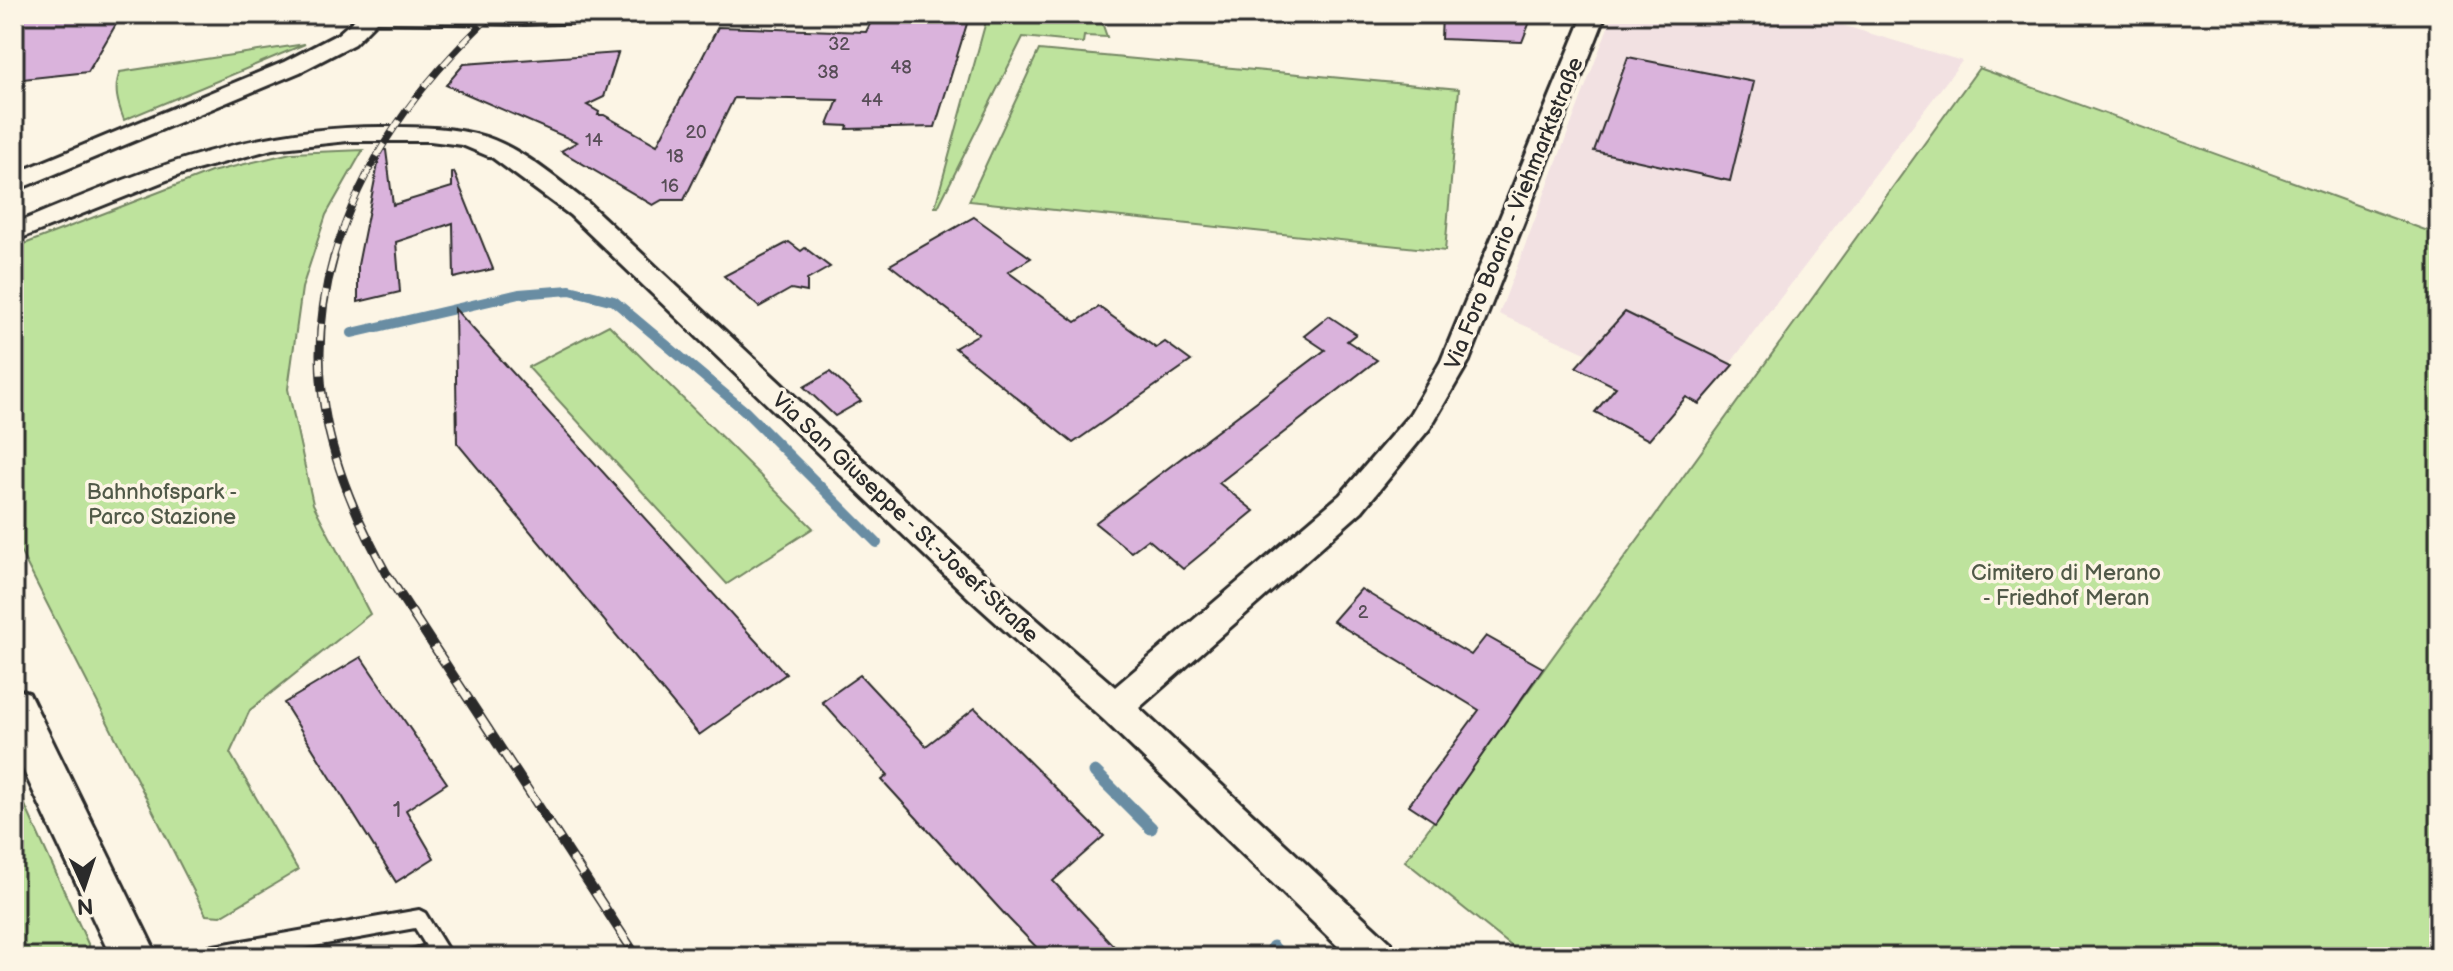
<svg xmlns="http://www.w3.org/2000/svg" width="2453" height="971" font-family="'Balsamiq Sans',sans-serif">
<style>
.built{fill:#f2e1e2}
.green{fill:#bee39d;stroke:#748764;stroke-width:2}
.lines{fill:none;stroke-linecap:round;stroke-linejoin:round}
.stream-far1{stroke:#698da3;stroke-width:10}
.stream{stroke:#698da3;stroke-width:13}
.building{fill:#dab3dc;stroke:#2b2b2b;stroke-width:2}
.service-casing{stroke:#2b2b2b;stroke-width:6}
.minor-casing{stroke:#2b2b2b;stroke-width:6}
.tertiary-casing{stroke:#2b2b2b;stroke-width:6}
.service{fill:#fcf5e5;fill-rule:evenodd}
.minor{fill:#fcf5e5;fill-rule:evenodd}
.tertiary{fill:#fcf5e5;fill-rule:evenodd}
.rail-far2-casing{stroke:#2b2b2b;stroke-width:7}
.rail-far1-casing{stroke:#2b2b2b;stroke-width:9}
.rail-casing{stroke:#2b2b2b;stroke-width:10}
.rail-far2{stroke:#fcf5e5;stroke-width:5;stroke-dasharray:14;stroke-linecap:butt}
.rail-far1{stroke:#fcf5e5;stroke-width:6;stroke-dasharray:17;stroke-linecap:butt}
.rail{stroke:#fcf5e5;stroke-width:7;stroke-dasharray:21;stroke-linecap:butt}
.labels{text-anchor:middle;stroke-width:7;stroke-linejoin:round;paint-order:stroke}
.number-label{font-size:18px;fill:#574d57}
.street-label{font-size:22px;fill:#2b2b2b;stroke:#fcf5e5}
.park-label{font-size:22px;fill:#505948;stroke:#fcf5e5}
.near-number-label{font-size:22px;fill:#574d57}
</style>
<rect width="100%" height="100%" fill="#fcf5e5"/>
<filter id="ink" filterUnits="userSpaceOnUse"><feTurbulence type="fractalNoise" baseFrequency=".0125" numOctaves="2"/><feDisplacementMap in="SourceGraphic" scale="16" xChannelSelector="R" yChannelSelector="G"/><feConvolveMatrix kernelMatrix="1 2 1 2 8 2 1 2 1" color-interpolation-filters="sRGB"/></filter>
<g filter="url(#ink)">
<!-- built -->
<path class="built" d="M1613,14H1805L1962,61L1699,404L1499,314Z"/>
<!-- green -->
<g class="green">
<path d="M988,14H1099L1107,37L1084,36L1083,43L1023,37L938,207H935Z"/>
<path d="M305,44L124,120C118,104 113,89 120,72Z"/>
<path d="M1039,50L1459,89L1445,251L969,201Z"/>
<path d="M1979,68L2439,235V957H1525L1405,861Z"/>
<path d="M363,150L326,215L302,288L288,389L313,504L370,614L250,710L230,753L298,870L221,916L206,915L14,539V248L211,172L291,153Z"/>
<path d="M609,325L813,528L727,584L528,367Z"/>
<path d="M14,781L94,957H14Z"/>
</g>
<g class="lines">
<!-- stream-far1 -->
<path class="stream-far1" d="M352,333L519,294L570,290L614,301L745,411L877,543"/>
<!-- stream -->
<g class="stream">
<path d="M1095,772L1151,828"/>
<path d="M1273,947L1282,957"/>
</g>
</g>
<!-- building -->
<g class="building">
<path d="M14,14H122L88,72L14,80Z"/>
<path d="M875,14H970L935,127L847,129L848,126L828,125L838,100L734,98L684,200H662L653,205L561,151L577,142L446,85L464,64L618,53L604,97L587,105L599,112L598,115H604L657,145L718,27L866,32Z"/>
<path d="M1442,14H1533L1522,42L1441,39Z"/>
<path d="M1628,57L1754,82L1730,181L1594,151Z"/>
<path d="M381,149L386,150L393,205L452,187V173L454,172L493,269L454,278L453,223L396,242L400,292L358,302V265Z"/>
<path d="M974,217L1031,258L1008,272L1076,322L1099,307L1156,348L1165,342L1191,361L1073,443L955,348L979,334L890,265Z"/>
<path d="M789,242L801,251L805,248L830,267L807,280V292L791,289L759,307L724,276Z"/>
<path d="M455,309L786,674L699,735L457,443Z"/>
<path d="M1625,312L1733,365L1699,404L1686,397L1649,440L1595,412L1616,387L1576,367Z"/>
<path d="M1329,316L1356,334L1347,341L1377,360L1219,483L1254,511L1183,569L1148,539L1131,552L1095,523L1325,350L1304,336Z"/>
<path d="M830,372L861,401L835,416L804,387Z"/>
<path d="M1361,589L1471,655L1486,636L1543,668L1435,822L1409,805L1479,710L1333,621Z"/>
<path d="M361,657L447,783L406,810L434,858L396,882L284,703Z"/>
<path d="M860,675L926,746L975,708L1104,836L1053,881L1124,957H1046L1009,919L882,780L888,775L822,702Z"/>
</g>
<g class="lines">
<!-- service casing -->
<g class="service-casing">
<path id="service" d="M419,910L425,913L452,957H405L408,951L426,946L415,928L253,957H193L196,951L202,948Z"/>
</g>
<!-- minor casing -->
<g class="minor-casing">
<g id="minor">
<path d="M361,14H669L658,20L526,24L376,22L354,44L300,72L14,191V174L284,62L338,34Z"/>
<path d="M1584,14H1606L1469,361L1430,428L1362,511L1139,708L1391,943L1396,957H1349L1103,719L970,599L570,215L493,158L462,145L430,141H348L272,149L182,174L14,241V224C142,172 247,125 389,127C422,127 454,127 486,137C524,150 556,179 588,203L992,581L1115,687L1340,495L1410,414L1441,361Z"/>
</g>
</g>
<!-- tertiary casing -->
<g class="tertiary-casing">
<path id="tertiary" d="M14,688L29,693L158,957H111L14,750Z"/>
</g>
<!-- service -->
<use href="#service" class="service"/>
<!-- minor -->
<use href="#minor" class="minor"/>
<!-- tertiary -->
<use href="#tertiary" class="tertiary"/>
<!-- rail-far2 casing -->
<g class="rail-far2-casing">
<path id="rail-far2" d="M333,259C361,161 419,83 493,14"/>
</g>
<!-- rail-far1 casing -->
<g class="rail-far1-casing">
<path id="rail-far1" d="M334,257C300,375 331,474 389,578"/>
</g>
<!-- rail casing -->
<g class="rail-casing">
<path id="rail" d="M388,576L637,957"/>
</g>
<!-- rail-far2 -->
<use href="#rail-far2" class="rail-far2"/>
<!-- rail-far1 -->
<use href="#rail-far1" class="rail-far1"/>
<!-- rail -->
<use href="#rail" class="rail"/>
</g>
</g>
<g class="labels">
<!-- number labels -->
<g class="number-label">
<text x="839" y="50">32</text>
<text x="901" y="73">48</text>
<text x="828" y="78">38</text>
<text x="872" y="106">44</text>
<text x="696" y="138">20</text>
<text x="594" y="146">14</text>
<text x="675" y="162">18</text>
<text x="670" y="192">16</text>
<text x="1363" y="618">2</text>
</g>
<!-- street labels -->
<g class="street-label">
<text transform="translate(1513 213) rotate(-68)" y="8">Via Foro Boario - Viehmarktstraße</text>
<text transform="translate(906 517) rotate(43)" y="8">Via San Giuseppe - St.-Josef-Straße</text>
</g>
<!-- park labels -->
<g class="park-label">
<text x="162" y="499">Bahnhofspark -<tspan x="162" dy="25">Parco Stazione</tspan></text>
<text x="2066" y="580">Cimitero di Merano<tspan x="2066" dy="25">- Friedhof Meran</tspan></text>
</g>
<!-- near-number labels -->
<g class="near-number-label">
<text x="397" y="817">1</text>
</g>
</g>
<!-- margin -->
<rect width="2453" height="971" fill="none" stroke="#fcf5e5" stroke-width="48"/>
<rect x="24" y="24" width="2405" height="923" fill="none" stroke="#2b2b2b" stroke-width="3" filter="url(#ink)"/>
<!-- north arrow -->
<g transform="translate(84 887) rotate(177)" stroke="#fcf5e5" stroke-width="6" paint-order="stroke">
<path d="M0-6L14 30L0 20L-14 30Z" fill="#2b2b2b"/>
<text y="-12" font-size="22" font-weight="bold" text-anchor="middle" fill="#2b2b2b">N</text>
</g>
</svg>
